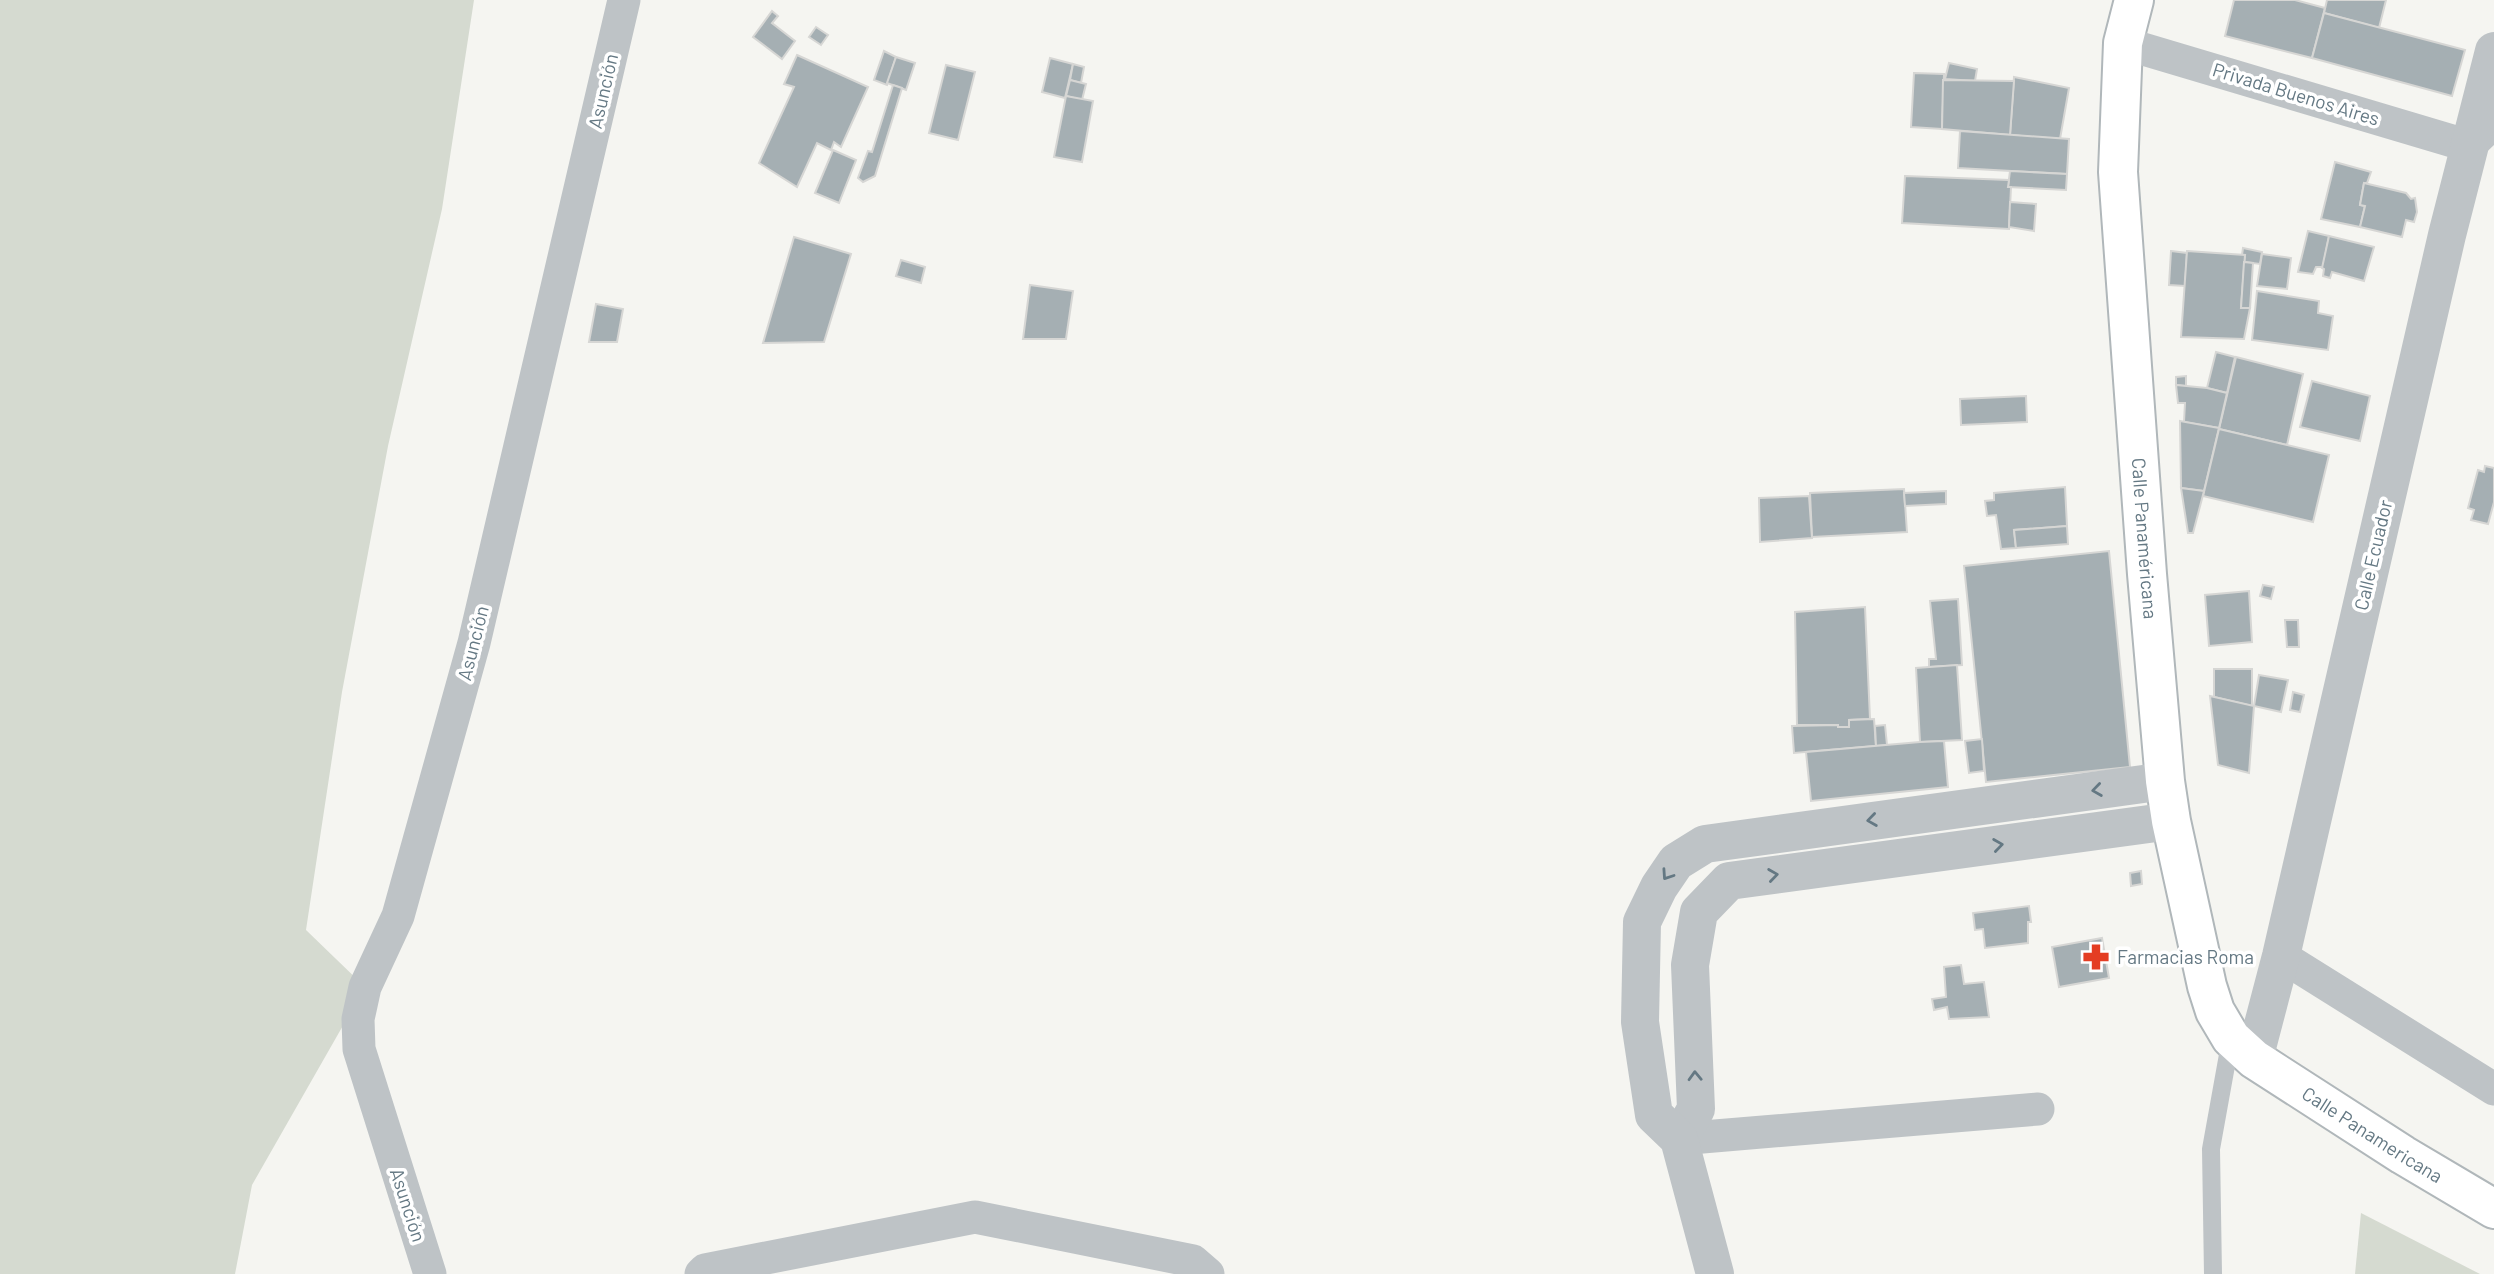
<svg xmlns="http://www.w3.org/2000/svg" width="2494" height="1274" font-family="Barlow,sans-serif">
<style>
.green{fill:#d5dad0}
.building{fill:#a5afb3;stroke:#d6d6d4;stroke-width:2}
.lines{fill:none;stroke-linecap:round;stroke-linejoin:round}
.secondary-casing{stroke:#b0b7ba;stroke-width:42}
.service{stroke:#bec3c6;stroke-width:18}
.minor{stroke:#bec3c6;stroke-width:33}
.tertiary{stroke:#bec3c6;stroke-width:38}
.secondary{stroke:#fff;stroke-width:38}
.oneway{stroke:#647883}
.labels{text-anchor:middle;stroke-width:7;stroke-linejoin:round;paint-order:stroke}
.street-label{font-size:19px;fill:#647883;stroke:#fff}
.poi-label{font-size:19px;fill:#647883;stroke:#fff;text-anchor:start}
</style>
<rect width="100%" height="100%" fill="#f5f5f1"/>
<!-- green -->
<g class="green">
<path d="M0,0H474L442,209L388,446L342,692L306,930L365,987L252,1185L235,1274H0Z"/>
<path d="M2361,1213L2480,1274H2355Z"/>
</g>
<!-- building -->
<g class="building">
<path d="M2234,0H2295L2325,8L2312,58L2225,36Z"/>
<path d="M2327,0H2386L2379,28L2324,13Z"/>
<path d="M772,11L778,16L772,23L795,41L782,59L753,37Z"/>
<path d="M2324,13L2465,50L2452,96L2312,58Z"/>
<path d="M816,27L828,35L821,45L809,37Z"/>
<path d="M884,51L896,57L887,85L874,80Z"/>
<path d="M797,55L868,87L841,147L834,142L831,150L817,143L797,187L759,163L794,87L784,84Z"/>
<path d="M896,57L915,63L906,90L887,83Z"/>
<path d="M1050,58L1073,64L1065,98L1042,92Z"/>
<path d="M1949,63L1977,69L1975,81L1945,79Z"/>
<path d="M1073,64L1084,67L1081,83L1070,80Z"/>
<path d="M946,65L975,72L958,140L929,133Z"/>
<path d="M1914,73L1944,74L1942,129L1911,127Z"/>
<path d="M2014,77L2069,88L2060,139L2010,135Z"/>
<path d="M1070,80L1086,84L1082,100L1066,96Z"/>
<path d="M1943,80L2014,81L2010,135L1942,129Z"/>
<path d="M893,85L902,88L875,176L863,182L858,178L868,151L872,152Z"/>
<path d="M1066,96L1093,101L1082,162L1054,157Z"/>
<path d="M1960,131L2069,139L2067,174L1958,168Z"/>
<path d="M833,150L856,160L839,203L815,193Z"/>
<path d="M2335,162L2371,172L2367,183H2364L2360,205L2365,206L2360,227L2321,219Z"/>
<path d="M2010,171L2067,174L2066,190L2008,187Z"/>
<path d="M1905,176L2009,180L2008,187H2011L2009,229L1902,223Z"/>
<path d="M2364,183L2406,193L2411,199L2415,198L2417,212L2414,222L2406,220L2402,237L2360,227L2365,206L2360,205Z"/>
<path d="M2010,202L2036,204L2034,231L2009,227Z"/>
<path d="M2308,231L2329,236L2323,267H2316L2313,274L2298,272Z"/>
<path d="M2329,236L2374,247L2364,281L2332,272L2330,278L2323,276L2324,269L2322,268Z"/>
<path d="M794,237L851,254L824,342L763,343Z"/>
<path d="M2243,248L2262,252L2260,264L2244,262L2245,255H2242Z"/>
<path d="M2171,251L2187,253L2185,286L2169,285Z"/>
<path d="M2187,251L2245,255L2241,308H2250L2244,339L2181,337Z"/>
<path d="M2262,254L2291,258L2287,289L2257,286Z"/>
<path d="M901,260L925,267L921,283L896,276Z"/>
<path d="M2244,262L2253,263L2250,308H2241Z"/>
<path d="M1030,285L1073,291L1066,339H1023Z"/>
<path d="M2257,291L2319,301L2318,313L2333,316L2328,350L2252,340Z"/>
<path d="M596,304L623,309L617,342H589Z"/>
<path d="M2216,352L2235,357L2227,393L2207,388Z"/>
<path d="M2236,357L2303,374L2287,445L2219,429Z"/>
<path d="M2186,376V386L2176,385V377Z"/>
<path d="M2312,381L2370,396L2360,441L2300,427Z"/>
<path d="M2176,385L2207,388L2227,393L2219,428L2184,422L2185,403H2178Z"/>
<path d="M2026,396L2027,422L1961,425L1960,399Z"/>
<path d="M2180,421L2219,428L2204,491L2181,488Z"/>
<path d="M2219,429L2329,455L2313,522L2203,496Z"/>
<path d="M2485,466L2494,468V502L2488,524L2471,520L2474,510L2468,508L2478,470L2484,472Z"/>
<path d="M2065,487L2067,526L2014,530L2016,548L2001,549L1996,515L1987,516L1985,501L1994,500V493Z"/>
<path d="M2181,488L2204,491L2193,533H2188Z"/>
<path d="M1904,489L1907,532L1812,537L1810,493Z"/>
<path d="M1946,491V504L1905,506L1904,493Z"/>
<path d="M1809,496L1812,538L1760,542L1759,498Z"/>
<path d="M2067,526L2068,544L2016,548L2014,530Z"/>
<path d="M2109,551L2130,767L1986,782L1964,566Z"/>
<path d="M2263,585L2274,587L2271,599L2260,596Z"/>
<path d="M2249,591L2252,642L2209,646L2205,595Z"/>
<path d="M1958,599L1962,665L1929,667V659H1936L1930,601Z"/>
<path d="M1865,607L1870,719L1849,720V727H1838V725H1797L1795,612Z"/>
<path d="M2285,620H2298L2299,647H2287Z"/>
<path d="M1957,665L1962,740L1920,742L1916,668Z"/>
<path d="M2214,669H2252V706L2214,697Z"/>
<path d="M2259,675L2288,680L2281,712L2254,706Z"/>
<path d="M2293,692L2304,695L2300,712L2290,710Z"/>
<path d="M2210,696L2254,706L2249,773L2218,765Z"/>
<path d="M1874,719L1876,746L1794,753L1792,726L1838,725V727H1849V720Z"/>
<path d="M1885,725L1887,745L1876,746L1875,726Z"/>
<path d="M1982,739L1984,771L1969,773L1965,741Z"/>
<path d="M1920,742L1944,741L1948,787L1811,801L1806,752Z"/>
<path d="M2141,871L2142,884L2131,886L2130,873Z"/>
<path d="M2029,906L2031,922H2028V943L1985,948L1983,929L1975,930L1973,913Z"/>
<path d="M2102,938L2109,978L2059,987L2052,947Z"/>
<path d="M1961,965L1964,984L1984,982L1989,1017L1949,1019L1947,1007L1934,1010L1932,999L1946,997L1944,967Z"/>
</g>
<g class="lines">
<!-- secondary casing -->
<g class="secondary-casing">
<g id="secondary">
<path id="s1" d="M2134,0L2123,43L2118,172L2147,574L2165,781L2171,821L2207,986L2215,1011L2231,1038L2254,1059L2403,1155L2494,1209"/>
</g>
</g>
<!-- service -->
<path class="service" d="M2213,1274L2211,1149L2231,1038"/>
<!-- minor -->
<g class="minor">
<path d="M2123,43L2469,146L2487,129"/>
<path d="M2281,956L2494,1089"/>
<path d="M1679,1139L2038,1109"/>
<path d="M430,1274L359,1049L358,1019L365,987L398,916L474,643L624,0"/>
<path d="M701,1274L705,1270L975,1217L1193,1261L1208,1274"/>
</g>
<!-- tertiary -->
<g class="tertiary">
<path d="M2254,1059L2281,956L2447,235L2494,51"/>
<path d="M1679,1139L1696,1109L1690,965L1699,912L1729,881L2171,821"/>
<path d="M1715,1274L1679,1139L1654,1115L1640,1022L1642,922L1659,887L1676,862L1705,844L2165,781"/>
</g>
<!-- secondary -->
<use href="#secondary" class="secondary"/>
</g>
<!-- one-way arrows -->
<defs><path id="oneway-chevron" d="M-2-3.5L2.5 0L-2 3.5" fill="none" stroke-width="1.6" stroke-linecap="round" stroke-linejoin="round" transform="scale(1.75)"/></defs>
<g class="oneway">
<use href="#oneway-chevron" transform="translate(2097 790) rotate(172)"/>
<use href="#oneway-chevron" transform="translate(1872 820) rotate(172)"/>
<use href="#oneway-chevron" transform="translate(1998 845) rotate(-8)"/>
<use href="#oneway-chevron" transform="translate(1667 875) rotate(124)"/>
<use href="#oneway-chevron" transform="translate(1773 875) rotate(-8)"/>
<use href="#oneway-chevron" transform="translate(1695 1076) rotate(-92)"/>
</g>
<!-- icons -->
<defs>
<g id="pharmacy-bare" transform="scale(2.1)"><path d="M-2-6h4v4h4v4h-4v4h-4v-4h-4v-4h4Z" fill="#e43d23" stroke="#fff" stroke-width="2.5" paint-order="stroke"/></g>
</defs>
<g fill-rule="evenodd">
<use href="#pharmacy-bare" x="2096" y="957"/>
</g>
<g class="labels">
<!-- street labels -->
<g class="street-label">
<text transform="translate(603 91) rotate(-77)" y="7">Asunción</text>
<text transform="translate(2296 94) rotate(17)" y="7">Privada Buenos Aires</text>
<text dy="7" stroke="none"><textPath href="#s1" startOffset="541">Calle Panaméricana</textPath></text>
<text transform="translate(2373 555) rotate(-77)" y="7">Calle Ecuador</text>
<text transform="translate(473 643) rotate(-76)" y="7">Asunción</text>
<text dy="7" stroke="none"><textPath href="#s1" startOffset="1223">Calle Panamericana</textPath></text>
<text transform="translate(408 1205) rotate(72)" y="7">Asunción</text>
</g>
<!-- poi labels -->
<g class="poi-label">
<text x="2117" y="964">Farmacias Roma</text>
</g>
</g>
</svg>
